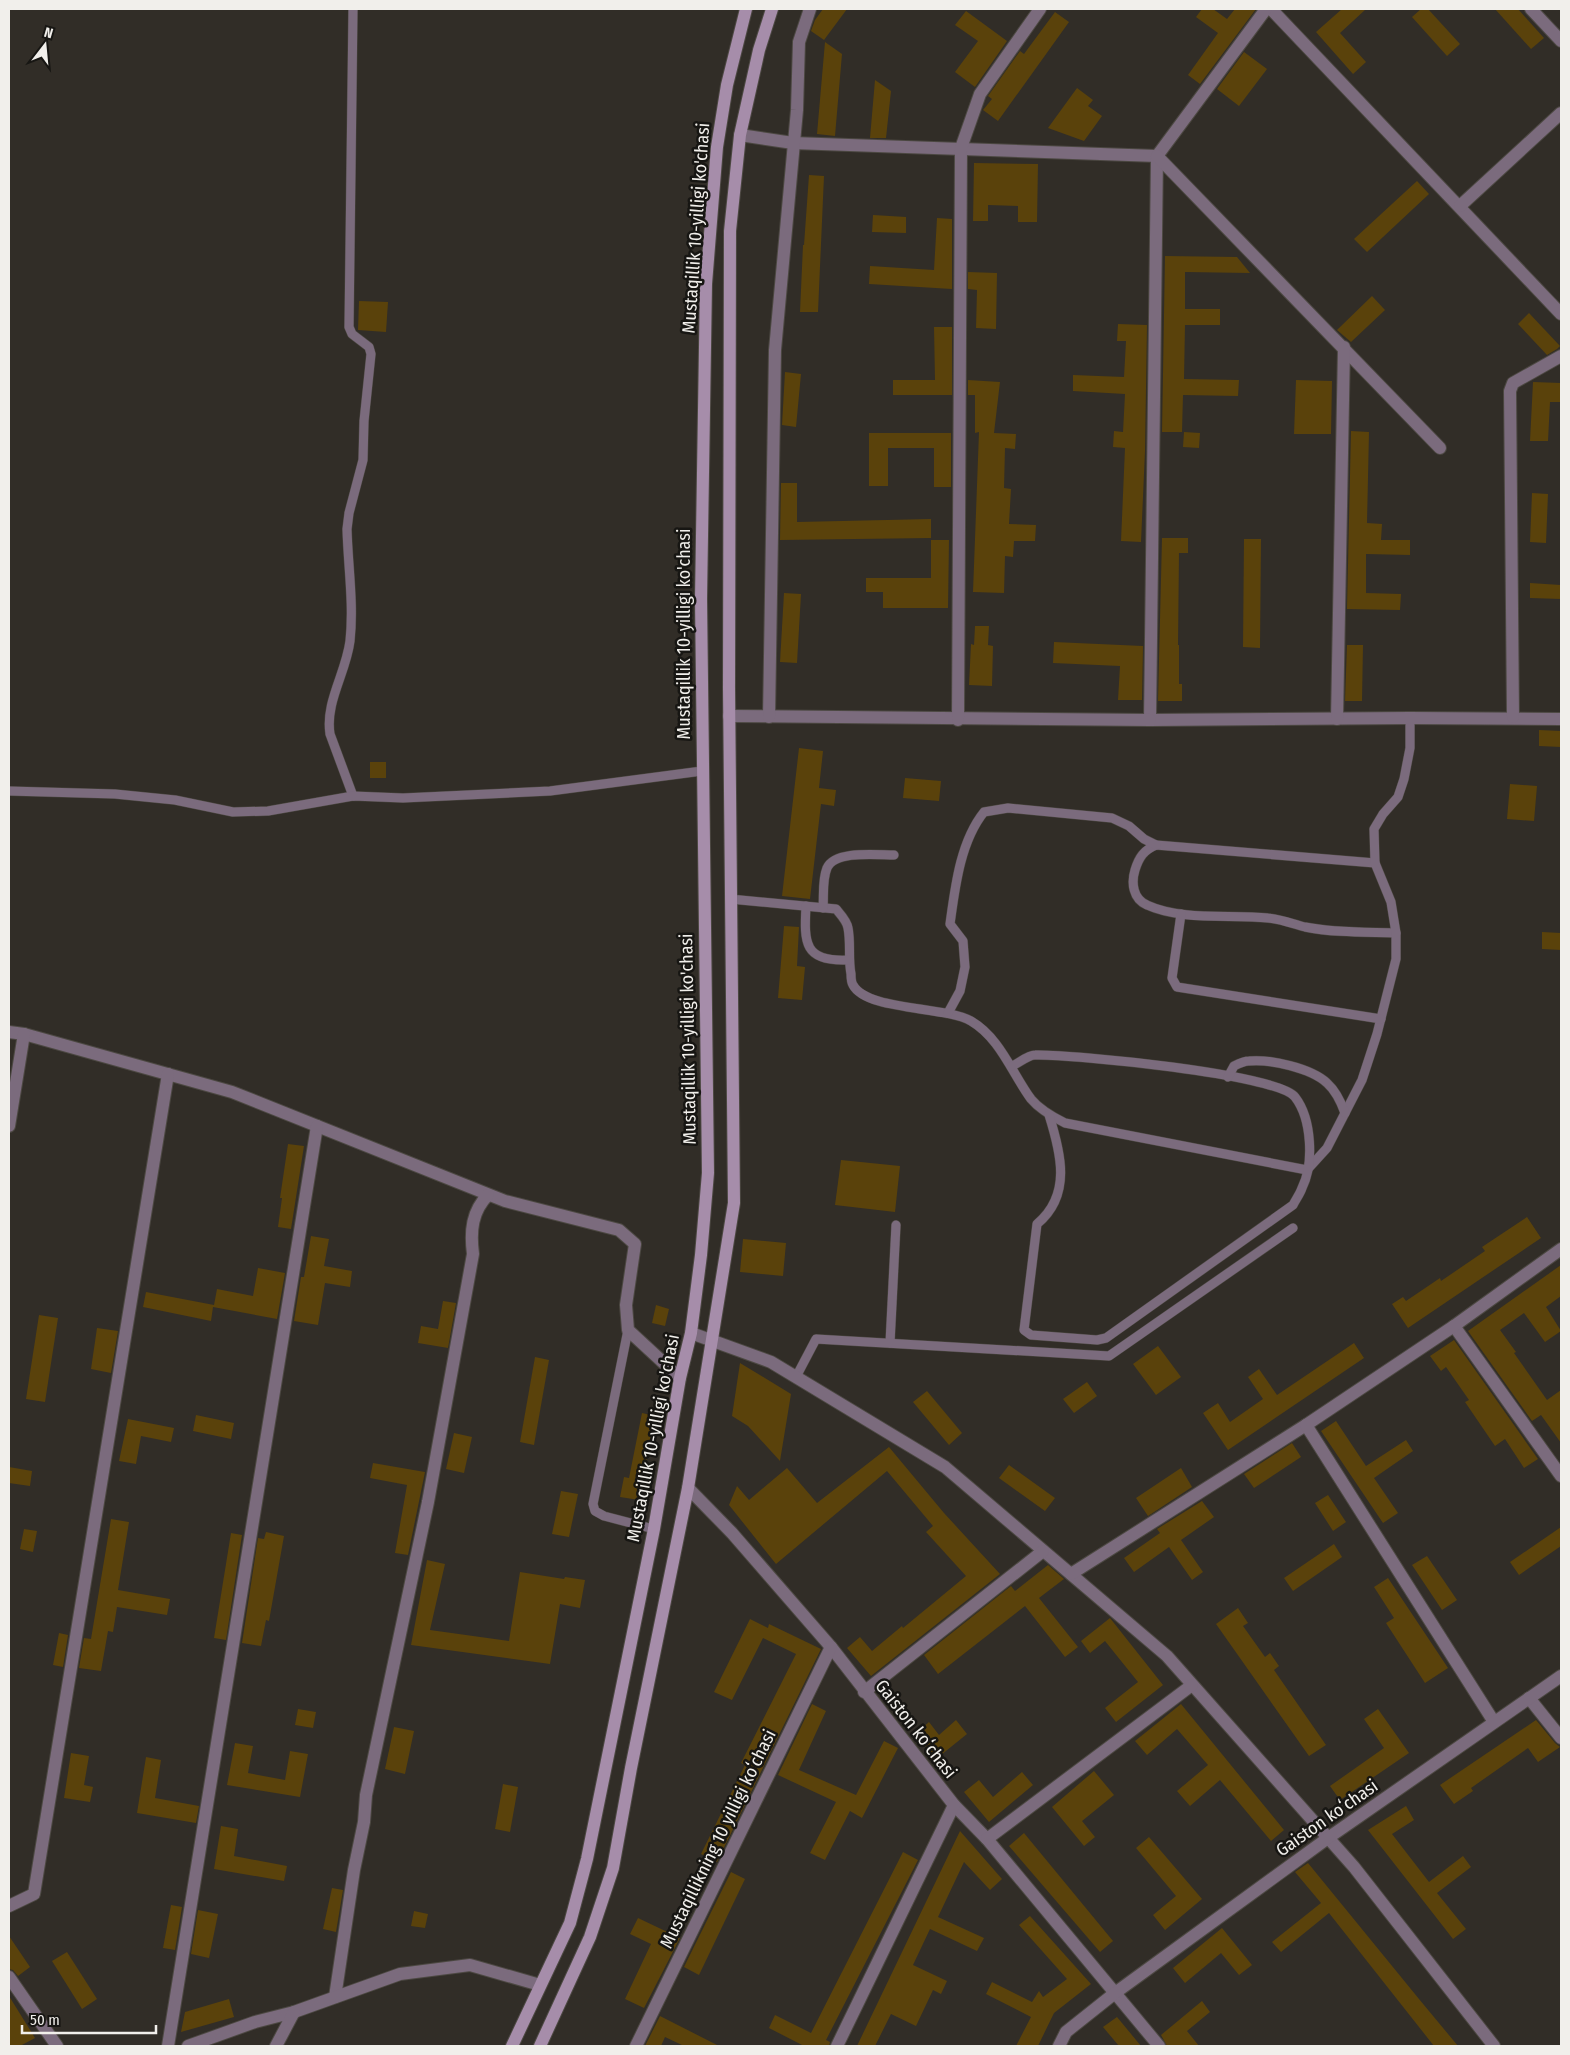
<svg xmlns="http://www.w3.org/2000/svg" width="1570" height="2055" font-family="'Fira Sans Condensed',sans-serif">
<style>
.building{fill:#5a420b}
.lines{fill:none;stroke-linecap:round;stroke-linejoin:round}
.lane-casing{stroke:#4c4842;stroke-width:10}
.street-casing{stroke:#4c4842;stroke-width:14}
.secondary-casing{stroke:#4c4842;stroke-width:14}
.lane{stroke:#7b6b7d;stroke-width:9}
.street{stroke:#7b6b7d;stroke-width:12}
.secondary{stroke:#a68daa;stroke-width:12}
.labels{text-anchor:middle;stroke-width:5;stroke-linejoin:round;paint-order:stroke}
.street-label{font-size:18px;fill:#f1efeb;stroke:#171613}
</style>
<rect width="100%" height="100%" fill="#312d27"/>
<!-- building -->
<g class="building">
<path d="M823,9H847L824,40L811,31L815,20Z"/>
<path d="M1202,9H1213L1227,19L1235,9H1256L1200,84L1188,75L1218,33L1196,17Z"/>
<path d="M1342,9H1366L1340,33L1366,62L1353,74L1316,32Z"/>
<path d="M1421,9H1428L1460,44L1447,56L1412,17Z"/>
<path d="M1495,9H1518L1544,38L1531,49Z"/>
<path d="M966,11L1007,41L975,87L955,72L978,41L955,25Z"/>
<path d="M1055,12L1069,22L998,121L983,110L992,99L988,96L1020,51L1024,54Z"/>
<path d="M825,42L842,54L835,136L817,134Z"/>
<path d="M1244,52L1267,69L1239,106L1217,89Z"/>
<path d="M875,80L891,91L886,138H870Z"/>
<path d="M1077,88L1093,100L1088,106L1102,116L1084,141L1048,128Z"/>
<path d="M974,163L1038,164L1037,222H1018V206L988,205V221H973Z"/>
<path d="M809,175L824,176L818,312H800L803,245H804Z"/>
<path d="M1417,181L1429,194L1367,252L1354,239Z"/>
<path d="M873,215L906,217V233L872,232Z"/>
<path d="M937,218L952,219V289L869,284L870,266L934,270Z"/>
<path d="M1165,256L1237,257L1250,273L1185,272V309H1220V325H1185L1184,379L1239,380L1238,396L1183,395L1182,432H1162Z"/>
<path d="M968,272L997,273L996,329L976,328L977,290L968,289Z"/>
<path d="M1372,296L1385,310L1351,342L1337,330Z"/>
<path d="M359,301L388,302L386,332L358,330Z"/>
<path d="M1529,313L1560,346L1557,349L1547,355L1518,324Z"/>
<path d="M1118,324L1147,325L1145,451L1141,542L1121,541L1125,448L1113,447L1114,431L1123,432L1125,394L1073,391V375L1124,377L1126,341H1117Z"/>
<path d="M934,327H952V395H893V380H935Z"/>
<path d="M785,372L801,374L796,427L782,425Z"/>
<path d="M968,380L1000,382L994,433L1016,434L1015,449L1005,448L1004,488L1011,489L1009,524L1036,525L1035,541H1014L1013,557L1005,556L1004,593L973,592L979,432L975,433V395H968Z"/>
<path d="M1296,380L1332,381L1331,434H1294Z"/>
<path d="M1533,382L1561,383V402H1550L1548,441H1530Z"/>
<path d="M1351,431L1369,432L1367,523L1382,524L1381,540H1410V555L1366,554V593L1401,594L1400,610L1347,609Z"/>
<path d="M1184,432L1200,433L1199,448L1183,447Z"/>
<path d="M869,433H951V487H934V448H888V486H869Z"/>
<path d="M781,483H797V522L931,519V538L780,540Z"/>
<path d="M1532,493L1548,494L1546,543L1530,542Z"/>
<path d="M1162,538H1188V553H1179L1178,645H1179V684H1182V701H1158Z"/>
<path d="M1244,539H1261L1260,648L1243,647Z"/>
<path d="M931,540H949L948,608H883V592H866V578H931Z"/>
<path d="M1530,583L1561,585V599L1530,598Z"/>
<path d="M784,593L801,594L797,663L780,662Z"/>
<path d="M975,626H989L988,645L993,646L992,686L969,685L971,644L974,645Z"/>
<path d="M1054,642L1143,646L1142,700H1118L1120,666L1053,663Z"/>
<path d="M1347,645H1363L1362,701H1345Z"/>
<path d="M1539,730L1561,731V747L1539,746Z"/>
<path d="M799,748L823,751L819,788L836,790L834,806L821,804L810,899L782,896Z"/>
<rect x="370" y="762" width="16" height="16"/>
<path d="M905,778L941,781L939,801L903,798Z"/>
<path d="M1510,784L1537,786L1534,821L1507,819Z"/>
<path d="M784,926L799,927L797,966L805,967L802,1000L778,998Z"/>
<path d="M1542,932L1561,933V950L1542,949Z"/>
<path d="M288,1144L304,1146L291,1229L278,1227L282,1198H280Z"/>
<path d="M841,1160L900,1166L895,1212L835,1205Z"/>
<path d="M1527,1217L1541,1238L1408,1328L1392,1304L1403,1297L1406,1301L1440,1278L1441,1281L1485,1251L1482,1247Z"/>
<path d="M311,1236L329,1239L324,1266L352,1271L350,1287L325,1283L318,1325L294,1321L301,1277H304Z"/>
<path d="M743,1239L786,1243L783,1276L740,1272Z"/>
<path d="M1561,1265V1296L1546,1307L1561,1331L1545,1342L1524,1313L1500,1330L1516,1352L1514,1353L1547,1400L1561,1390V1443L1541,1415L1532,1421L1468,1331Z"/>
<path d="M258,1268L285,1273L277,1319L213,1307L211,1321L143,1307L146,1292L214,1305L217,1289L253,1296Z"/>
<path d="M443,1301L456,1303L448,1348L418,1343L421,1326L438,1329Z"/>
<path d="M656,1305L669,1309L665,1326L652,1323Z"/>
<path d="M39,1315L58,1318L45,1402L26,1399Z"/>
<path d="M97,1328L118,1331L111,1373L91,1369Z"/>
<path d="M1454,1340L1538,1459L1524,1468L1505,1439L1495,1446L1465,1402L1469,1400L1446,1367L1441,1371L1430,1356Z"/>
<path d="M1354,1343L1364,1358L1228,1450L1203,1413L1218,1403L1230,1422L1263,1399L1248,1377L1259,1369L1277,1395Z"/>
<path d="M1158,1346L1181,1377L1156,1395L1133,1364Z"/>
<path d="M535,1357L549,1360L534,1445L520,1442Z"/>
<path d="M740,1363L791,1394L780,1461L748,1426L732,1416Z"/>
<path d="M1087,1382L1097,1396L1074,1413L1063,1399Z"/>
<path d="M927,1391L962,1433L949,1445L913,1402Z"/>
<path d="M642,1413L655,1416L639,1500L620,1497L624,1477L629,1478Z"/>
<path d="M196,1415L234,1423L231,1439L193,1431Z"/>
<path d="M128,1419L174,1428L171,1442L141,1436L136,1464L119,1461Z"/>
<path d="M1336,1421L1366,1466L1406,1440L1413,1451L1374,1478L1398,1513L1383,1523L1321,1431Z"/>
<path d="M454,1433L472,1437L464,1473L446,1469Z"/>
<path d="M1292,1443L1301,1457L1254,1488L1244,1474Z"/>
<path d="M889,1447L944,1513L1000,1574L871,1676L847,1648L860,1637L872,1651L902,1626L903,1628L966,1576L926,1532L933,1526L887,1471L776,1564L729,1505L737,1486L749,1500L787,1468L817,1503Z"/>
<path d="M373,1463L425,1472L408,1555L395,1553L407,1485L370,1478Z"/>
<path d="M1009,1465L1055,1498L1045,1511L999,1478Z"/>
<path d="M9,1467L32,1471L30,1486L9,1483Z"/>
<path d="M1181,1468L1192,1487L1148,1516L1136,1498Z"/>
<path d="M561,1491L578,1494L569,1537L552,1534Z"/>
<path d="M1328,1495L1346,1522L1333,1531L1315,1503Z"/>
<path d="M1202,1501L1214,1517L1181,1540L1203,1572L1192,1580L1169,1547L1134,1572L1124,1558L1160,1533L1157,1529Z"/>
<path d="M111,1519L129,1522L118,1590L170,1599L167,1615L117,1607L113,1632L108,1631L101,1671L79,1668L84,1638L91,1639Z"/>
<path d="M1561,1527V1546L1519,1575L1510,1562Z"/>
<path d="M24,1529L37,1531L33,1552L20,1549Z"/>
<path d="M266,1532L284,1536L269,1621L266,1620L261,1646L242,1643L258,1538L264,1539Z"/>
<path d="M231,1533L242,1535L226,1640L214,1638Z"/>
<path d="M1334,1544L1342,1557L1293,1591L1284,1578Z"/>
<path d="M1427,1556L1457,1600L1442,1610L1412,1565Z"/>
<path d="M427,1560L445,1564L430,1630L509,1641L520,1572L564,1579L565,1577L585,1580L580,1608L560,1604L550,1664L411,1645Z"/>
<path d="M1048,1565L1064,1579L1039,1598L1078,1647L1065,1657L1025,1606L938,1674L924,1655L1011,1586L1015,1591Z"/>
<path d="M1388,1578L1448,1668L1425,1683L1386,1623L1394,1618L1374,1587Z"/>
<path d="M1238,1608L1248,1623L1243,1626L1265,1657L1270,1653L1279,1666L1274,1670L1326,1745L1309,1756L1216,1624Z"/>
<path d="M1110,1618L1163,1685L1116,1722L1105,1708L1138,1682L1105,1641L1090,1653L1081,1641Z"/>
<path d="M750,1619L768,1628L769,1624L821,1649L717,1862L701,1854L745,1765L741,1763L796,1654L763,1638L732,1700L714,1692Z"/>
<path d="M59,1633L68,1635L63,1667L53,1665Z"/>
<path d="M812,1704L826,1711L799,1770L856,1795L884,1741L898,1748L862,1818L850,1811L825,1860L810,1853L836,1802L778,1775Z"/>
<path d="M1181,1704L1284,1830L1271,1841L1220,1780L1190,1806L1177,1791L1208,1765L1177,1729L1147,1755L1135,1741Z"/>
<path d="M298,1709L316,1712L313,1728L295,1725Z"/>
<path d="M1378,1709L1409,1753L1340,1800L1330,1786L1384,1748L1364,1719Z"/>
<path d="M956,1720L967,1734L936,1759L915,1734L929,1722L939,1735Z"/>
<path d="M1536,1720L1555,1743L1560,1747L1538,1762L1528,1748L1471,1788L1473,1791L1454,1804L1440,1785Z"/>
<path d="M394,1727L414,1731L405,1774L385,1769Z"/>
<path d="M235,1743L253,1746L248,1773L285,1780L290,1751L308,1754L300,1797L227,1785Z"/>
<path d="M71,1753L89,1756L84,1785L93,1787L90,1802L64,1798Z"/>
<path d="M146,1757L161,1760L155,1798L199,1806L196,1823L137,1813Z"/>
<path d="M1094,1771L1114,1795L1082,1821L1095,1837L1084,1846L1052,1807Z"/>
<path d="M1022,1772L1033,1785L989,1822L964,1792L979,1780L993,1797Z"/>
<path d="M503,1784L518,1787L510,1832L495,1829Z"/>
<path d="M1406,1806L1414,1820L1392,1834L1429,1882L1463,1856L1471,1867L1437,1893L1466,1929L1453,1939L1368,1830Z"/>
<path d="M221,1826L238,1829L234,1856L287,1866L284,1881L214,1869Z"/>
<path d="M960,1831L1002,1879L990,1890L964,1862L938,1917L984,1938L977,1951L930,1929L913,1965L947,1981L941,1994L933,1990L916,2026L891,2014L875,2046H857Z"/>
<path d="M1024,1833L1113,1941L1100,1952L1009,1846Z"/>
<path d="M1149,1837L1202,1899L1165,1930L1153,1915L1176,1896L1136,1848Z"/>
<path d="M903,1852L918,1860L826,2040L830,2042L829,2046H804L769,2028L775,2015L811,2033Z"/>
<path d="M1308,1863L1419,1999L1458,2046H1434L1329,1913L1281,1952L1272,1942L1321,1903L1295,1872Z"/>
<path d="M731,1872L745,1879L699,1975L684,1967Z"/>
<path d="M332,1888L343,1890L336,1932L323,1929Z"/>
<path d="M171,1905L182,1907L175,1950L163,1948Z"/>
<path d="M198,1910L218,1914L209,1958L191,1954Z"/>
<path d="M414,1911L428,1914L425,1928L411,1926Z"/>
<path d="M1030,1916L1091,1984L1054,2013L1038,2046H1016L1031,2017L986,1994L992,1982L1032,2002L1039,1991L1043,1997L1067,1979L1019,1925Z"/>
<path d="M638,1918L680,1938L644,2008L625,1999L651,1944L630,1934Z"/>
<path d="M1222,1928L1252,1965L1239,1975L1221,1953L1185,1983L1173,1968Z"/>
<path d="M9,1936L30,1967L18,1976L13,1970L9,1969Z"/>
<path d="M67,1952L97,1999L82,2009L52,1961Z"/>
<path d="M9,1996L35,2038L20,2046H9Z"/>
<path d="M229,1999L234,2017L181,2032L185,2012Z"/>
<path d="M1202,2001L1210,2012L1187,2031L1199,2046H1167L1161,2035Z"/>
<path d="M660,2016L719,2046H684L665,2037L661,2046H645Z"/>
<path d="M1117,2017L1141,2046H1119L1103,2027Z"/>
</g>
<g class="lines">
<!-- lane casing -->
<g class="lane-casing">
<g id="lane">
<path d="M353,9L349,327L352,334L369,347L371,354L364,421L363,460L349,513L347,529C348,566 354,604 350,641C346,673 325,702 330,734L353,796"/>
<path d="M9,791L115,794L175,800L233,812L268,811L353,796L403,798L550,791L702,771"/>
<path d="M1375,863L1156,845C1144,850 1139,857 1135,870C1131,883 1133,899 1147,905C1182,921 1230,914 1268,918C1281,919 1293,924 1305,927C1335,933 1366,932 1396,933"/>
<path d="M730,899L836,909C841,915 847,921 848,928C851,943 848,959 851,974C851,977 851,982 853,985C867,1011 945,1006 971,1021C1000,1038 1012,1073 1031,1099C1040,1110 1053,1117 1065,1123L1307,1170L1327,1148L1362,1080L1377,1034L1396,959V933L1391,902L1375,863L1374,829L1383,814L1398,797L1404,779L1410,748V718"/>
<path d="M806,906C804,943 804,962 848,960"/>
<path d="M823,908C824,895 822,880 827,868C835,850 877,855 894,855"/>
<path d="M1181,914L1172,978L1177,987L1381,1019"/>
<path d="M948,1013L960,991L965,967L963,941L950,924C955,888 960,842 984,812L1008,808L1112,818L1129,826L1144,839L1156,845"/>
<path d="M1012,1066C1019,1063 1028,1055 1035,1055C1072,1054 1277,1074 1295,1097C1312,1119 1314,1164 1302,1188C1300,1194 1296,1199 1293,1205L1106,1338L1097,1340L1031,1335L1024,1330L1037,1224C1072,1195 1061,1153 1049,1115"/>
<path d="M1228,1077L1234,1066C1238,1064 1244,1061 1249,1061C1270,1059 1311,1068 1327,1083C1336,1091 1341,1102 1345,1113"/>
<path d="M628,1330L593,1504L595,1511L604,1516L654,1529"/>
<path d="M890,1343L896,1225"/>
<path d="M796,1377L816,1339L1109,1356L1293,1228"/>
</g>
</g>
<!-- street casing -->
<g class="street-casing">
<g id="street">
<path d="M1271,9L1561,314"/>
<path d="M1531,9L1561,41"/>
<path d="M740,135L793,143L1157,156L1266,9"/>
<path d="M1157,156L1150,720L1410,718L1561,719"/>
<path d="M1157,156L1440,448"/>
<path d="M1460,206L1561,113"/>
<path d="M729,716L1150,720"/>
<path d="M769,717L775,350L797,110L799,42L810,9"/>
<path d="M1513,717L1510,391L1513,383L1561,356"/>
<path d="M1337,719L1344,347"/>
<path d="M958,720L961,148L980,94L1040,9"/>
<path d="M9,1032L24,1034L232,1092L505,1201L619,1230L635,1244L626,1305L628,1330L680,1378"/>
<path d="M9,1126L24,1034"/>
<path d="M1454,1326L1561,1476"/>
<path d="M691,1333L771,1362L945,1467L1167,1656L1354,1867L1494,2046"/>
<path d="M688,1488L732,1533L831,1647L954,1805L987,1839L1159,2046"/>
<path d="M1071,1574L1306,1425"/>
<path d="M864,1692L1043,1551"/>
<path d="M1529,1698L1561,1738"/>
<path d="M1494,1722L1306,1425L1454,1326L1561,1249"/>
<path d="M987,1839L1192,1685"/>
<path d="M9,1906L34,1894L168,1074"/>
<path d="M9,1977L57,2046"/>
<path d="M335,1997L354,1870L364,1822L366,1795L428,1502L473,1254C470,1231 472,1211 488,1195"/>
<path d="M168,2046L317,1126"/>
<path d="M188,2046L255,2022L294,2012L400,1974L470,1965L540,1985"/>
<path d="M276,2046L294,2012"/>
<path d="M636,2046L831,1647"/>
<path d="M837,2046L954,1805"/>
<path d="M1059,2046L1066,2032L1115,1993L1328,1838L1561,1676"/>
</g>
</g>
<!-- secondary casing -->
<g class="secondary-casing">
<g id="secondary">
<path d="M512,2046L570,1923L587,1859L654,1529L680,1378L691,1333L701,1255L708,1173L701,599L706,284L717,147L727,85L746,9"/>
<path d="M540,2046L590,1937L613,1868L631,1768L688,1488L734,1203L729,688L730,231L740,135L759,50L772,9"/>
</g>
</g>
<!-- lane -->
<use href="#lane" class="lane"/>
<!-- street -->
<use href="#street" class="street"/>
<!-- secondary -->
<use href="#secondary" class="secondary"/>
</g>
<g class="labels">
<!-- street labels -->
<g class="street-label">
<text transform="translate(696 228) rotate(-86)" y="6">Mustaqillik 10-yilligi ko'chasi</text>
<text transform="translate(684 634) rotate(-90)" y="6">Mustaqillik 10-yilligi ko'chasi</text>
<text transform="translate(688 1039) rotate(-91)" y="6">Mustaqillik 10-yilligi ko'chasi</text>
<text transform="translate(653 1438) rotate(-79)" y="6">Mustaqillik 10-yilligi ko'chasi</text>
<text transform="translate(916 1729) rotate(52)" y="6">Gaiston koʻchasi</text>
<text transform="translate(1327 1818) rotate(-35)" y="6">Gaiston koʻchasi</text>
<text transform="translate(718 1839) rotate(-64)" y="6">Mustaqillikning 10 yilligi koʻchasi</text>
</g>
</g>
<!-- border -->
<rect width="1570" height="2055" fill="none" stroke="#f1efeb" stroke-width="20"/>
<!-- north arrow -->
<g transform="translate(45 45) rotate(16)" stroke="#171613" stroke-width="4" paint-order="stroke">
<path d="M0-4L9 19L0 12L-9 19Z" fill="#f1efeb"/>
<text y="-8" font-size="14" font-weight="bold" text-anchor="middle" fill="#f1efeb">N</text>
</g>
<!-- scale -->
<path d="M22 2025v8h134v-8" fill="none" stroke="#f1efeb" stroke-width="2.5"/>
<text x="30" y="2025" font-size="15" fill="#f1efeb" stroke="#171613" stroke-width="4" paint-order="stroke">50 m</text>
</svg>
